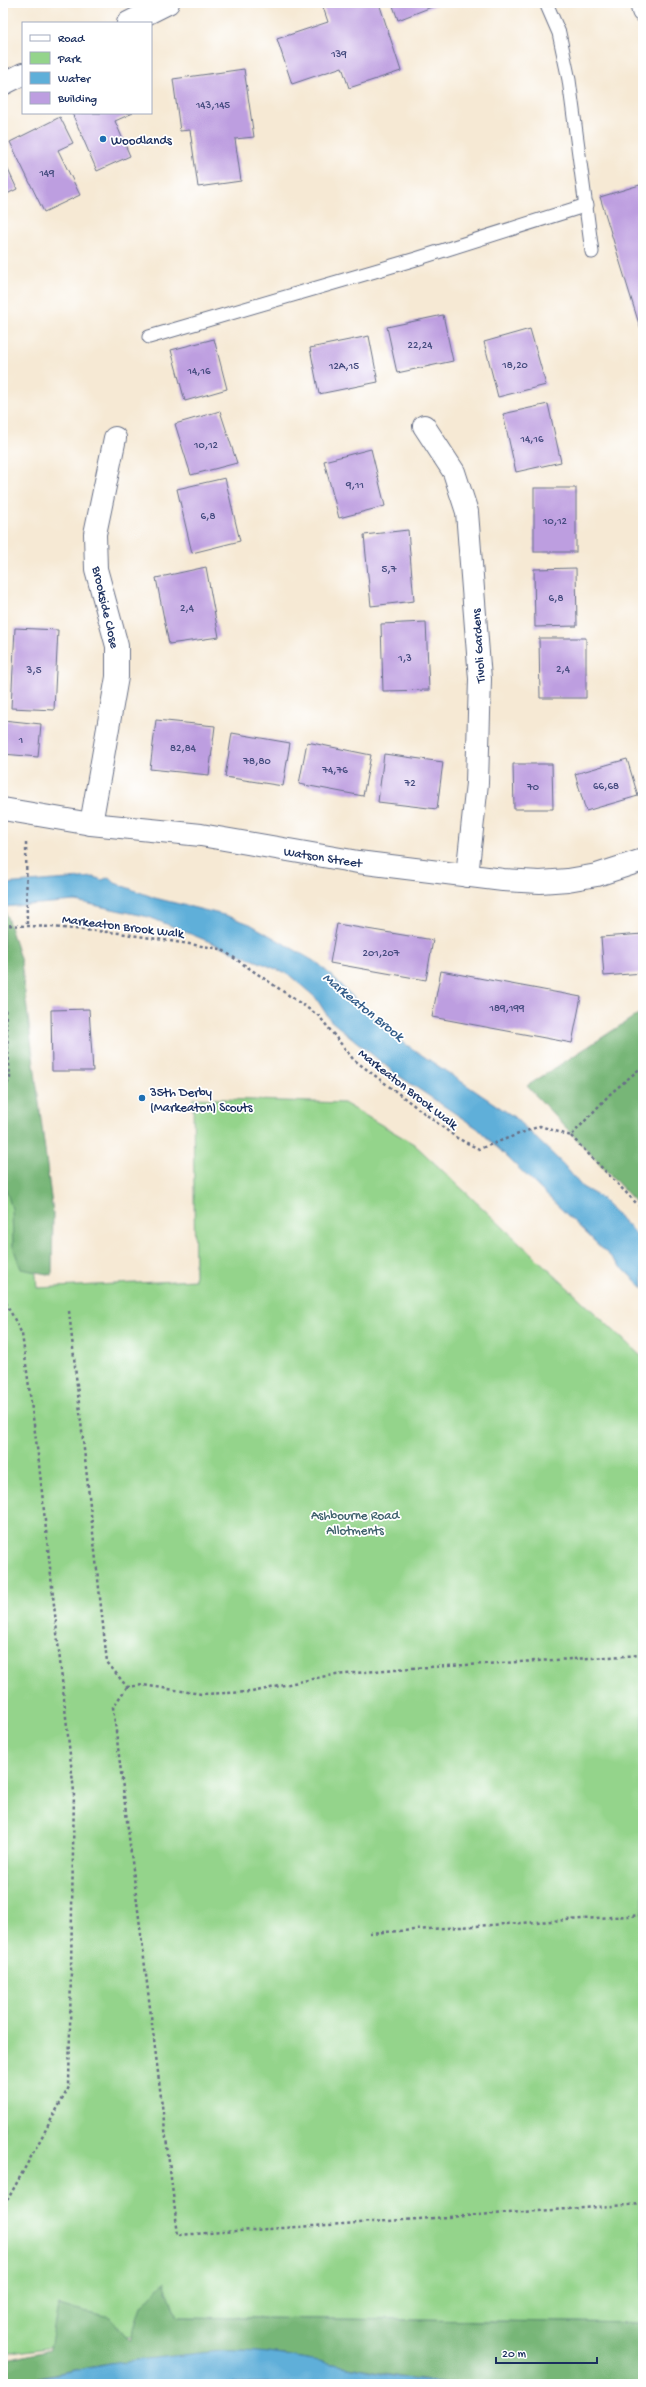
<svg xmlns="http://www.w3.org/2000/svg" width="646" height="2387" font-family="'Gochi Hand',sans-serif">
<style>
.green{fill:#94d48b;stroke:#588274}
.forest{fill:#77b677;stroke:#49726a}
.water{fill:#5eafd9;stroke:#3c6f9c}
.building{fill:#bd9ee0}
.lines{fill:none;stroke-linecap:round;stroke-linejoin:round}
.service-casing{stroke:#687087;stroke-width:15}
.minor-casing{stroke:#687087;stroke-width:24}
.tertiary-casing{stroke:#687087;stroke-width:24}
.path{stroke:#687087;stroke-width:2.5;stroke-dasharray:3 3;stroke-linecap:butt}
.service{stroke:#fff;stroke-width:13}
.minor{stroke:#fff;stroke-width:22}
.tertiary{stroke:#fff;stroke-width:22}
.poi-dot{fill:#1f6fb2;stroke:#fff;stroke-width:1.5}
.labels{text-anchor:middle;stroke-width:3.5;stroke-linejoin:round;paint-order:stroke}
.number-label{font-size:11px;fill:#444b7e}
.poi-label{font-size:13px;fill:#1b2f5e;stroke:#fff;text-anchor:start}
.street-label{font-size:13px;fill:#1b2f5e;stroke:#fff}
.park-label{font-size:13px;fill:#3f616c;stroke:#fff}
.water-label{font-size:14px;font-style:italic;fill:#325c89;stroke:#fff}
</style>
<rect width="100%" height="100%" fill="#fff"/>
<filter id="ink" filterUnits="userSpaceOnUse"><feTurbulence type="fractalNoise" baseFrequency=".025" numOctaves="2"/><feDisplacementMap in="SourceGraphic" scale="8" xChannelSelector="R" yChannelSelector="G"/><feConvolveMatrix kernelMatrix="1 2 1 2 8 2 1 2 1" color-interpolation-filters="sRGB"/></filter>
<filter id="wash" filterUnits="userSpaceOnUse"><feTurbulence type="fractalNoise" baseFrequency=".012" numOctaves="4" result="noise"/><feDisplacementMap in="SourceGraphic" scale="16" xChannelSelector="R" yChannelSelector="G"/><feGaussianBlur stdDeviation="0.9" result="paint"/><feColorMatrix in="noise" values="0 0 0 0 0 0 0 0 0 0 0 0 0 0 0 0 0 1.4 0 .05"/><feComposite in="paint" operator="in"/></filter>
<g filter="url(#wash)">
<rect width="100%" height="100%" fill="#f6e9d4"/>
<!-- green -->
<path class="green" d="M3,929L8,934L37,1288L195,1280L193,1098L344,1103L414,1144L643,1358V2323L177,2317L164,2283L165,2332L3,2354Z"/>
<!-- forest -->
<g class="forest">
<path d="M3,904L21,962L53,1213L52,1275L21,1269L13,1247L12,1209L4,1183Z"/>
<path d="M643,1011V1210L527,1086Z"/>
<path d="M164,2282L177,2317L643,2323V2384H465L411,2379L286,2355L244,2351L109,2363L3,2384V2361L50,2350L58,2305L110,2317L130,2341L141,2307Z"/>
</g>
<!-- water -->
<g class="water">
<path d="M94,877L102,880L109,877L115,883L155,898L228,916L250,924L319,964L395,1037L514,1117L563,1164L582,1187L600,1197L643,1242V1288L477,1128L396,1074L330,1020L316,998L288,974L149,917L75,901L3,907V884Z"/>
<path d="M220,2351C285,2349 346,2369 410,2379C428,2382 447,2382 465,2384H8L109,2363Z"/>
</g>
<g id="blocks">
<!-- building -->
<g class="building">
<path d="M334,3H379L401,71L349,88L342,67L292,84L277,39L328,22L323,7Z"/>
<path d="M392,3H442L398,20Z"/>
<path d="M244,69L254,137L235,139L241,181L198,187L190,130L180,131L173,79Z"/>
<path d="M72,113H133L115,121L130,156L97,171Z"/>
<path d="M60,117L73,143L58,150L80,195L44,212L10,142Z"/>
<path d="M3,159L17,189L3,196Z"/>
<path d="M643,184V337L600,197Z"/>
<path d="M443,315L453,361L397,373L387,327Z"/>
<path d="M530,329L546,385L498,397L484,342Z"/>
<path d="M369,336L378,382L319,394L310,348Z"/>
<path d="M214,339L227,389L185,401L171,350Z"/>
<path d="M548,404L561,462L516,472L503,414Z"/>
<path d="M220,411L237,463L191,475L175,424Z"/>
<path d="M371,449L385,506L339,518L324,461Z"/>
<path d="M225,478L240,541L192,553L177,489Z"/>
<rect x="534" y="488" width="42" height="64"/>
<path d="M408,530L414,601L371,606L364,535Z"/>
<path d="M206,567L219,637L169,644L156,578Z"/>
<path d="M576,568L577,626L535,627L534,569Z"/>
<path d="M426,622L429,690L383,691L381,624Z"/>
<path d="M15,628L58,630L54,710L11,708Z"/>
<path d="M539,638H586V698H540Z"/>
<path d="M3,720L41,724L38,757L3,754Z"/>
<path d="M156,720L215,726L209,775L150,769Z"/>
<path d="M232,733L290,743L283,786L225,777Z"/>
<path d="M307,742L371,755L363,796L299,784Z"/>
<path d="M384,754L443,762L437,809L378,802Z"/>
<path d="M627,759L638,796L586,811L575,774Z"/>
<path d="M513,764H552L553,809H514Z"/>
<path d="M337,924L433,940L426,980L330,963Z"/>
<path d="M643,934V973L604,976L601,937Z"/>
<path d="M441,971L581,997L572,1043L432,1017Z"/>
<path d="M89,1009L93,1071H52L51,1010Z"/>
</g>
</g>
</g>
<g filter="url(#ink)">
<use href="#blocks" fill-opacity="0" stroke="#687087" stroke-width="1"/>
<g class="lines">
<!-- service casing -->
<g class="service-casing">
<g id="service">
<path d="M546,3L559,33L569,80L592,252"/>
<path d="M149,337L416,259L587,205"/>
</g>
</g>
<!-- minor casing -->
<g class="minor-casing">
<g id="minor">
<path d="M641,3L643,11"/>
<path d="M424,426L454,472L467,512L480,679L477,783L467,876"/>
<path d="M3,809L91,824L201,835L358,862L503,880L540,882L568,880L597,875L643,860"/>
<path d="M91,824L117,677V646L96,569L95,534L115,438"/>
</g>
</g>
<!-- tertiary casing -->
<g class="tertiary-casing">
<g id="tertiary">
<path d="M128,23L168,3"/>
<path d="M3,84L23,74"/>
</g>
</g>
<!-- path -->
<g class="path">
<path d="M26,843L27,926"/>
<path d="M3,925L51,927L119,933L221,949L319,1016L353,1059L457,1138L479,1149L540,1126L571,1136L610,1094L643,1066"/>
<path d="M3,980L10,1078L3,1093"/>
<path d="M571,1136L643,1210"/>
<path d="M3,1297L22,1334L38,1455L74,1792L69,2087L8,2199L3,2202"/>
<path d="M69,1311L107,1662L127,1687"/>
<path d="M127,1687L113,1707L178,2235L643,2204"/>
<path d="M127,1687L143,1685L201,1694L252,1692L326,1676L395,1669L643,1655"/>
<path d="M369,1933L643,1915"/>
</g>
<!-- service -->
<use href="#service" class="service"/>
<!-- minor -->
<use href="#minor" class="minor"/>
<!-- tertiary -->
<use href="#tertiary" class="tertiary"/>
</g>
</g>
<!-- markers -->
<g class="poi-dot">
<circle cx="103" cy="139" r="4"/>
<circle cx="142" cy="1098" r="4"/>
</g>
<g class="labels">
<!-- number labels -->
<g class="number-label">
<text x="339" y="57">139</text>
<text x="213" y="108">143,145</text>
<text x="47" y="176">149</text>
<text x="420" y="348">22,24</text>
<text x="515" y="368">18,20</text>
<text x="344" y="369">12A,15</text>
<text x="199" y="374">14,16</text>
<text x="532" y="442">14,16</text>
<text x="206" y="448">10,12</text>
<text x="355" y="488">9,11</text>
<text x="208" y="519">6,8</text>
<text x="555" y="524">10,12</text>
<text x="389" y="572">5,7</text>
<text x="556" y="601">6,8</text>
<text x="187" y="611">2,4</text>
<text x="405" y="661">1,3</text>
<text x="563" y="672">2,4</text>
<text x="34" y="673">3,5</text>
<text x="21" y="743">1</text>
<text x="183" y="751">82,84</text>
<text x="257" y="764">78,80</text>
<text x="335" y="773">74,76</text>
<text x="410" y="786">72</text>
<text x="606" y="789">66,68</text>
<text x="533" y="790">70</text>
<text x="381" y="956">201,207</text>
<text x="507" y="1011">189,199</text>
</g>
<!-- poi labels -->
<g class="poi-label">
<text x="111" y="144">Woodlands</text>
<text x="150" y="1096">35th Derby<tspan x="150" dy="15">(Markeaton) Scouts</tspan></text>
</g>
<!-- street labels -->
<g class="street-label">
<text transform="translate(107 607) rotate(77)" y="5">Brookside Close</text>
<text transform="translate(477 646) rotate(-94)" y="5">Tivoli Gardens</text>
<text transform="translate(323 856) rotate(9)" y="5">Watson Street</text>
<text transform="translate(123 925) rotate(7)" y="5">Markeaton Brook Walk</text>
<text transform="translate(409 1088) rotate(38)" y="5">Markeaton Brook Walk</text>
</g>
<!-- park labels -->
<g class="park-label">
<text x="355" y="1519">Ashbourne Road<tspan x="355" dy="15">Allotments</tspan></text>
</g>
<!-- water labels -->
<g class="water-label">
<text transform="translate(364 1006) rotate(39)" y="5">Markeaton Brook</text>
</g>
</g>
<!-- margin -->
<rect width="646" height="2387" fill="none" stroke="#fff" stroke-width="16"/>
<!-- legend -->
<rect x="22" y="22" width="130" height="92" fill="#ffffff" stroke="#a4acbf"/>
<rect x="30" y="35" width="20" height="6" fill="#ffffff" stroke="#a4acbf"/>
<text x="58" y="42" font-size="12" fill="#1b2f5e">Road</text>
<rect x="30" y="52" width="20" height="12" fill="#94d48b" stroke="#a4acbf"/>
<text x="58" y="62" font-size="12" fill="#1b2f5e">Park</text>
<rect x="30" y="72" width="20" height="12" fill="#5eafd9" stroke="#a4acbf"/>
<text x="58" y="82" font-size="12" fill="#1b2f5e">Water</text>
<rect x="30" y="92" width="20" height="12" fill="#bd9ee0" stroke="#a4acbf"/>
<text x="58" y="102" font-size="12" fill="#1b2f5e">Building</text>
<!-- scale -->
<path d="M496 2357v6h101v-6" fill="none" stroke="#1b2f5e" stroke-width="2"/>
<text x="502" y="2357" font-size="12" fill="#1b2f5e" stroke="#ffffff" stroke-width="3" paint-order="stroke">20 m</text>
</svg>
